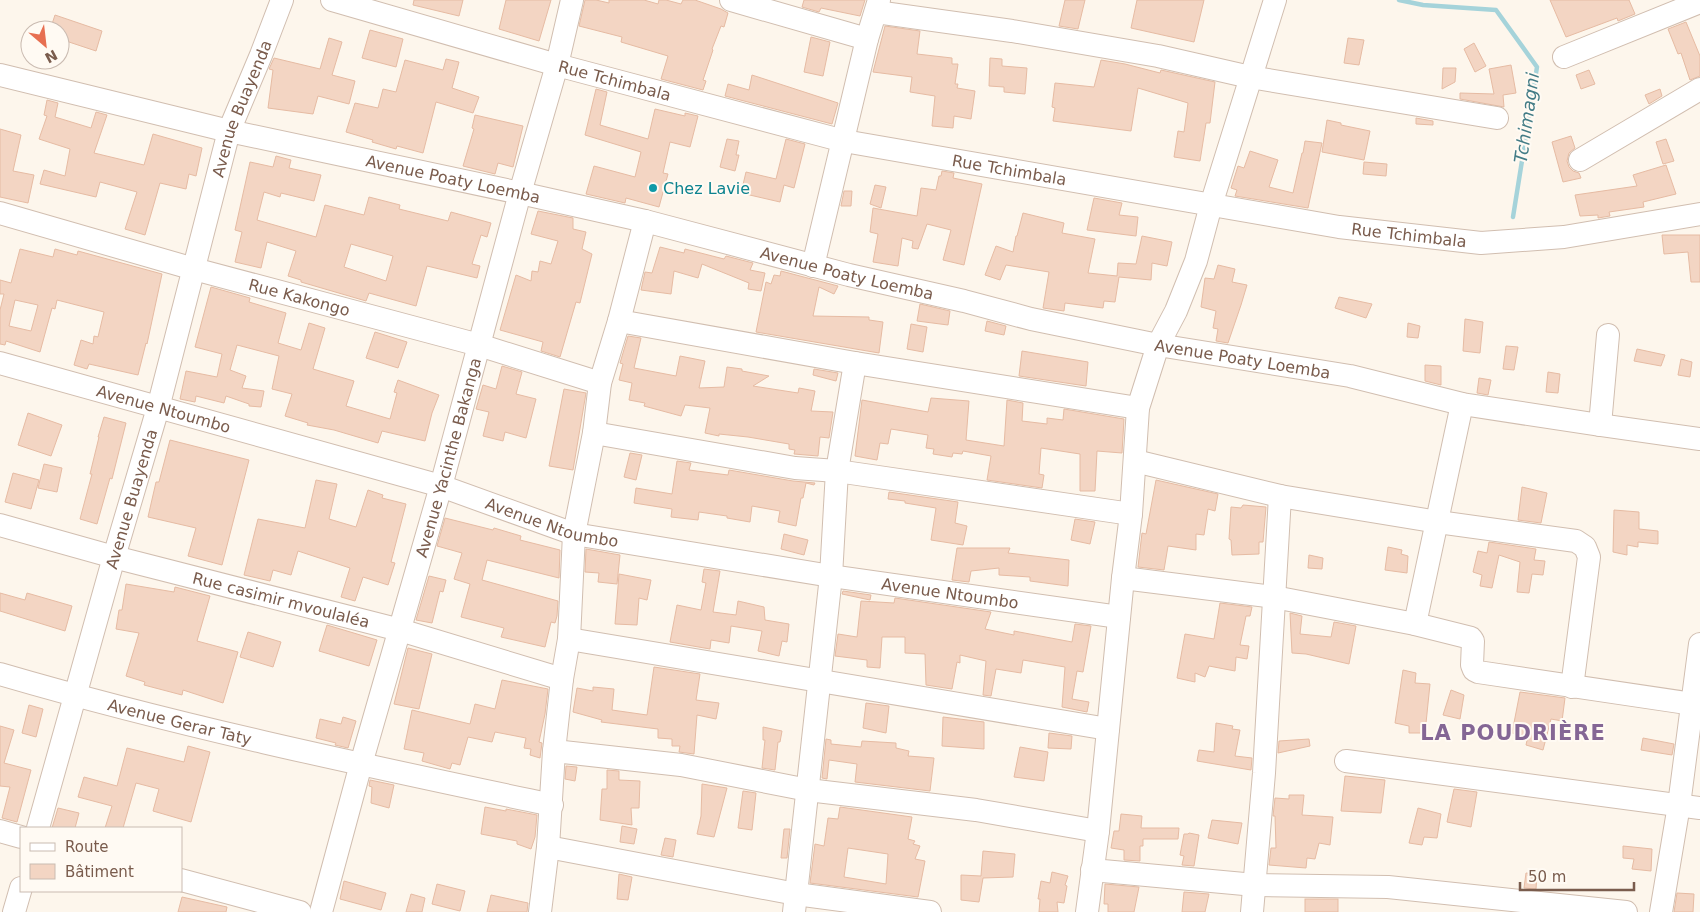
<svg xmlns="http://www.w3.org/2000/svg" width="1700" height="912" font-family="'DejaVu Sans',sans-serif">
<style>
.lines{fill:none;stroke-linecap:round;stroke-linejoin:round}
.stream{stroke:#a5d3da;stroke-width:4.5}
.building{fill:#f3d5c3;stroke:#e6bba3;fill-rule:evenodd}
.minor-casing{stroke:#d1beb0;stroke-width:24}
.minor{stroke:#fff;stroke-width:22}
.culture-dot{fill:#0f9aa8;stroke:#fffaf3;stroke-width:2}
.labels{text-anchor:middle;stroke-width:4;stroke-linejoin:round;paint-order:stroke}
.street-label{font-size:16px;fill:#7a5c4d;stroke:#fffaf3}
.culture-label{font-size:16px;fill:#0d838f;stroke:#fffaf3;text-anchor:start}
.water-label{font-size:18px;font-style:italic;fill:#437c86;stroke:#fffaf3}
.district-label{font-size:21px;font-weight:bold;letter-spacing:1px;fill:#846695;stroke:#fffaf3}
</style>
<rect width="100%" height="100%" fill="#fdf6ec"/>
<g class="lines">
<!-- stream -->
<path class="stream" d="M1399,0L1423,5L1496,10L1537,67L1513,217"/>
</g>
<!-- building -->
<g class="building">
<path d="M414,0H463L459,16L413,5Z"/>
<path d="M506,0H551L539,41L499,29Z"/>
<path d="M585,0H596L609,3V0H644L658,4L659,0H666L681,4L683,0H695L721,9L728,13L724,27L721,26L712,49L713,50L703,80L706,81L703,90L661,79L668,56L621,42L622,37L579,26Z"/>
<path d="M804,0H865L860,16L821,8L819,12L802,7Z"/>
<path d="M1065,0H1085L1078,29L1059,26Z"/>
<path d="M1137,0H1204L1194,42L1131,28Z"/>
<path d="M1550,0H1629L1635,14L1618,21L1617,18L1566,37Z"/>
<path d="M55,15L102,31L96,51L60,39V30H50Z"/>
<path d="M1686,22L1700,56V76L1690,80L1681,53L1678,54L1668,29Z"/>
<path d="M885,26L920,31L917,54L952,58V64H958L955,84H958L957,88L975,91L971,119L954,116L953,128L932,126L935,96L910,92L912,77L873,72Z"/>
<path d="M370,30L403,39L396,67L362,58Z"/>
<path d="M811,37L830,42L823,76L804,72Z"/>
<path d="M329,38L342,42L332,75L355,81L349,104L318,96L313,114L268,108L273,70L269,69L274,58L320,69Z"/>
<path d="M1348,38L1364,40L1359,65L1344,63Z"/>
<path d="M1474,43L1486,66L1475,72L1464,49Z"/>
<path d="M990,58L1002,59V66L1027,68L1025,94L1004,92V87L989,86Z"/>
<path d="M446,59L459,62L452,88L479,97L473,113L436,102L423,153L397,146L396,149L372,142L373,140L346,132L355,103L378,108L383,89L396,92L405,60L443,70Z"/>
<path d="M1101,60L1125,64L1160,73L1161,70L1215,82L1210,123H1206L1200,161L1174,157L1178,131L1184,132L1188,103L1138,88L1131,131L1053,121L1055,108L1052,107L1055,83L1094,87Z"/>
<path d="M1511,65L1516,93L1503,95L1504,107L1460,99V93L1494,94L1489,69Z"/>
<path d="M1443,68H1456L1455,82L1442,89Z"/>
<path d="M1589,70L1595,84L1581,89L1576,75Z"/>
<path d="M752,75L838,103L832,124L725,96L728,84L749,90Z"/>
<path d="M596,89L607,92L600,125L648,139L655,109L685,116V113L698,116L690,147L670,142L663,173L668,174L659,207L626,198L625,203L586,194L594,166L635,177L641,152L585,135Z"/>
<path d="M1660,89L1662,96L1649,104L1645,95Z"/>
<path d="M47,100L58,103L55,117L91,128L96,112L107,115L94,153L144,165L153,134L202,148L196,176L189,174L186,189L160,183L145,235L125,229L137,192L100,182L96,197L40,184L44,170L65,176L70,149L39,139L47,116L44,115Z"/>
<path d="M475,115L523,126L513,167L498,163L495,174L463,166L474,129L472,128Z"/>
<path d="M1416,118L1433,121V125L1416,124Z"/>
<path d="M1327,120L1341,123V125L1370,131L1364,160L1322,152Z"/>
<path d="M0,129L21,135L13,171L34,175L28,203L0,197Z"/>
<path d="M1571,136L1575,148L1569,153L1567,161L1569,167L1573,171L1579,173L1581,178L1563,182L1552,142Z"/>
<path d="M727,139L739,141L736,155H739L735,171L720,167Z"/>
<path d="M786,139L805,144L794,188L784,185L780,202L741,193L746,172L776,179Z"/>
<path d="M1666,139L1674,161L1663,164L1656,142Z"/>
<path d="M1305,141L1322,143L1308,208L1235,196L1237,190L1231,188L1238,166L1244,168L1250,151L1278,160L1269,187L1293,193L1302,153H1303Z"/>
<path d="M276,156L291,160L289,168L321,175L314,201L281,193L280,197L264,192L257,220L316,237L325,205L364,215L369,197L400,205L399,209L448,221L451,212L491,223L487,237L481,235L472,264L480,266L477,278L427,266L416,306L369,293L366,301L301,282V280L288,276L296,251L267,242L261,268L235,262L242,232L235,230L250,162L273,167ZM351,244L393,256L386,281L344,267Z"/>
<path d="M1364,162L1387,164L1386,176L1363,174Z"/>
<path d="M1666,165L1676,194L1643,202L1644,207L1609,212L1610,216L1598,218V215L1580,216L1575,195L1637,186L1633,175Z"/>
<path d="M942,171L954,173L953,178L982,184L964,265L943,260L951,230L927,224L918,249L912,248L913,241L902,238L898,266L873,262L878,234L870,232L873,208L917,216L921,188L936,190L939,176H941Z"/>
<path d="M875,185L886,187L881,208L870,204Z"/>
<path d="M844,191H852L851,206H841Z"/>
<path d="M1094,198L1122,203L1119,215L1138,217L1136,236L1087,230Z"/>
<path d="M538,211L573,218V229L586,232L582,249L592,254L580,303L576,302L560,357L541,351L543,342L500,330L516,275L531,281L532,271L538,272L540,261L551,264L558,241L531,234Z"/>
<path d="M1023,213L1064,223L1062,233L1095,239L1088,273L1117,276L1118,263L1136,264L1142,236L1172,242L1167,266L1152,263L1151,280L1119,277L1115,302L1104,301L1103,308L1065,303L1064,311L1043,308L1049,272L1006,265L1000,280L985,275L996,246L1013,252L1016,236H1017Z"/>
<path d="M1662,235H1700V282H1691L1688,252L1664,254Z"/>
<path d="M660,247L684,253L685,249L724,259L726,256L753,263L750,270L765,273L761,291L748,289L749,283L702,264L698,278L674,271L671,294L641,290L645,272L652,273Z"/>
<path d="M20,249L53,257L55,249L77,255L78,251L162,274L147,344L146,343L138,375L89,364L87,369L74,365L81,340L93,344L94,336L98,337L104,312L57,300L55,309L52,308L40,352L6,341L5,345L0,344V310L4,294H0V280L11,283ZM15,300L38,305L31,331L9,326Z"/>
<path d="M1218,265L1235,269L1232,282L1247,285L1241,305L1228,343L1216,341L1218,329L1213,328L1216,311L1201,307L1205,278L1214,279Z"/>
<path d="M781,271L838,286L834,294L819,287L813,316L869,317V320L883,322L879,353L756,332L766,282L771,284L774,275L780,276Z"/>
<path d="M211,287L250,298L249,302L286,313L278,343L301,350L309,323L325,328L313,369L354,381L346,406L390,419L397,393L394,392L398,380L439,395L432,413L425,441L382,431L378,443L334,430L307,425L308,423L285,416L292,394L272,389L279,356L237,345L230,370L246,376L242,388L264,391L261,407L249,406V404L226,396L224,403L196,396L195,402L180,399L186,371L217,377L222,354L195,347Z"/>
<path d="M1339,297L1372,304L1366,318L1335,308Z"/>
<path d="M920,304L950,311L948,325L917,321Z"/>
<path d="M1465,319L1483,322L1480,353L1463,351Z"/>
<path d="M987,321L1006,326L1004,335L985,331Z"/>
<path d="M1408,323L1420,326L1418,338L1407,337Z"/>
<path d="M911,324L927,327L923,352L907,349Z"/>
<path d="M375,332L407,342L398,368L366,358Z"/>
<path d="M628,336L641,338L634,368L676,376L680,356L705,361L699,388L724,387L727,367L742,369V371L769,376L753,386L798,393L799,388L815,391L811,411L833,412L829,438L820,437L818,456L794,454L795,450L789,449V444L748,437L719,434V436L705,433L710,408L685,405L681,416L644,406L645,403L629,400L632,383L619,380L623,364L620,363Z"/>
<path d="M1506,346L1518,347L1514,370L1503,369Z"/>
<path d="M1637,349L1665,355L1661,366L1634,361Z"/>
<path d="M1022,351L1088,362L1086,386L1019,376Z"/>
<path d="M1681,359L1692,362L1690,377L1678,375Z"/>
<path d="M1425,365L1441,366V385L1425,381Z"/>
<path d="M502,366L522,372L516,394L536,399L526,438L505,432L503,441L483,436L489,412L476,409L483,385L496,389Z"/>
<path d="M814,369L838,373L836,381L813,375Z"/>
<path d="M1548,372L1560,374L1558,393L1546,392Z"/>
<path d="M1479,378L1491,380L1488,395L1477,393Z"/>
<path d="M564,389L586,393L573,470L549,466Z"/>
<path d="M931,398L969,401L966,440L1004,446L1007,400L1023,403L1022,421L1047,424V418L1063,420L1064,409L1124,419L1122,453L1097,451L1095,491H1080V454L1041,448L1039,474L1044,475L1042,488L987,480L991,456L963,451L962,454L953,453L952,457L933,454L934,449L926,448L928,435L891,429L888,444L880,443L877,460L855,456L862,400L928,412Z"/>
<path d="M28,413L62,425L51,456L18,445Z"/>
<path d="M104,417L126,423L112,479L110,478L97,524L80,519L92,474H90L99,437H98Z"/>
<path d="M170,440L249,460L222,565L188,556L196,528L148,517L156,482H159Z"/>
<path d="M630,453L642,455L636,480L624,477Z"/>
<path d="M677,461L691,463L689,470L728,475L729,470L793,481L815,483L814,485L806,483L803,498H801L796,526L778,522L780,511L752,506L750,522L727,518V516L699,512L698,520L671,517L672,509L634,503L636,488L672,494Z"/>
<path d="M44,464L62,468L57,492L38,488Z"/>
<path d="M13,473L39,480L31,509L5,502Z"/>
<path d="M316,480L337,484L329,519L356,527L368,490L383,495L382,498L406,504L391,562L395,563L388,585L363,577L355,601L341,597L350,568L298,551L291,575L273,570L270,581L244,575L258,519L305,528Z"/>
<path d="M1156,480L1218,494L1215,511L1208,509L1204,535L1196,534V550L1168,546L1164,570L1138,567L1142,533L1146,534Z"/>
<path d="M1522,487L1547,493L1541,523L1518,520Z"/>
<path d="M889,492L958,502L955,523L967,526L963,545L931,540L936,508L905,503V501L888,499Z"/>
<path d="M1243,505L1266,507L1263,542H1259V554L1232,555L1231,540L1229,539L1231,507L1241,508Z"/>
<path d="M1614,510L1639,512V529L1658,531V544L1638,542V547L1627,545V555L1613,552Z"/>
<path d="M445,518L493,530L494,528L521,536L520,540L560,550L559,578L487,560L482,580L558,601L557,616L555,623L551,622L545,647L501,637L504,628L461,617L470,584L454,579L462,553L437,546Z"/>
<path d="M1075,519L1095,522L1090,544L1071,540Z"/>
<path d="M784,534L808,540L804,555L781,549Z"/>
<path d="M1489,542L1536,549L1534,560L1545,561L1543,575L1532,574L1529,593L1517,592L1520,562L1499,555L1492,588L1480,586L1482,575L1473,572L1478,551L1487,553Z"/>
<path d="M1388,547L1402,550L1401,554L1408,556L1407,573L1385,570Z"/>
<path d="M957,548H1010L1008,553L1069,560L1068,586L1030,581V577L999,575V568L971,571L969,582L952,580Z"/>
<path d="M586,549L620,555L617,584L598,582L599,573L585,572Z"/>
<path d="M1309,555L1323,558L1322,569L1308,568Z"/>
<path d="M704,569L720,571L713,612L736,615L738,601L764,607L765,620L789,624L787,642L782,641L779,656L758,651L762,631L731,626L729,643L711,640L710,649L670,642L677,605L701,610L706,583L702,582Z"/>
<path d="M619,574L651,580L647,600L639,598L637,625L615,624Z"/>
<path d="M429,576L446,580L443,592L440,591L432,623L416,620Z"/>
<path d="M126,584L174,592L175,587L210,596L197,641L238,652L223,703L183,690L182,695L144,685L145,682L126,676L139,633L116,629L119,610H122Z"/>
<path d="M843,591L871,595L870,600L842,594Z"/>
<path d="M0,593L25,600L27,593L72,606L65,631L0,611Z"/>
<path d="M895,598L991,612L985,629L1014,635V631L1072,642L1075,624L1091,626L1083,672L1077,671L1072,699L1089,702L1087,712L1062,707L1065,667L1023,660L1021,673L996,669L991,696L983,695L986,661L960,655V663L957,662L952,689L926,685L925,654L905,653V637H882L880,668L867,667V660L835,656L838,634L857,637L861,601L894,603Z"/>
<path d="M1220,603L1252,607L1250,616H1246L1240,645L1249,646L1247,659L1236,657L1235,671L1209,666L1205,677L1195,673V682L1177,678L1185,634L1214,639Z"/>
<path d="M1290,613L1302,616L1300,634L1331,637L1334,622L1356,626L1349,664L1306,654L1292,653Z"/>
<path d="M327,625L377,640L369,666L319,651Z"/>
<path d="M248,632L281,642L273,667L240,657Z"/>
<path d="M408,648L432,654L419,709L394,704Z"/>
<path d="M654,667L700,674L696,700L719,703L716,719L697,715L694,754L679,752L680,746H672V739L658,738V729L601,722L602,720L573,712L577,688L593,691V687L614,689L612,710L647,715Z"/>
<path d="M1403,670L1416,673L1415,683L1430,684L1425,733H1409V726L1395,723Z"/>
<path d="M502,680L548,689L545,714L539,742L542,743L540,758L530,755L531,749L524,748L526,738L495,732L492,742L468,737L460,765L452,763L450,769L422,761L424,753L404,749L412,710L470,724L475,704L495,709Z"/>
<path d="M1451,690L1464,695L1460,719L1443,715Z"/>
<path d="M1520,692L1565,698L1562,721L1551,719L1543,750L1526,745L1528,736L1512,733Z"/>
<path d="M866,703L889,706L886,733L863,728Z"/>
<path d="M29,705L43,709L36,737L22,733Z"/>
<path d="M343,717L356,721L348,748L335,745L336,743L316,738L320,719L341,724Z"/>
<path d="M943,717L984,722V749L942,746Z"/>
<path d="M1216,723L1233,726L1232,729L1240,730L1235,756L1252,758L1251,770L1197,761L1199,750L1214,752Z"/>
<path d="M0,726L14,730L4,763L31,770L17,822L2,818L10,787L0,786Z"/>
<path d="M763,727L782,731L780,742H778L775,770L762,768L765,740H763Z"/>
<path d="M1049,733L1072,736L1071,749L1048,748Z"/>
<path d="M1643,738L1674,744L1672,755L1641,750Z"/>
<path d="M826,739L831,740V744L861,747L862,741L896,743V748L909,751L908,756L934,758L930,791L855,782L857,764L829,760L827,779L822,778Z"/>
<path d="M1309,739L1310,746L1278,753L1279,741Z"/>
<path d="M188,746L210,752L191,822L153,811L159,789L136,783L123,828H105L112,806L78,797L84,777L117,786L127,748L184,762Z"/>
<path d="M1020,747L1048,752L1044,781L1014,777Z"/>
<path d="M566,766L577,767L575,781L565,779Z"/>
<path d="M607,770L619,771V780L640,781L639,808H631L632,825L600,820L602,789H607Z"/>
<path d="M1345,776L1385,780L1381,813L1341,811Z"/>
<path d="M370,780L394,785L389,808L371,803L372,787L369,786Z"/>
<path d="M702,784L727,788L714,837L697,834L701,816Z"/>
<path d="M1454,789L1477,792L1471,827L1447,822Z"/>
<path d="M743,791L756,793L752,830L738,828Z"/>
<path d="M1289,795H1304L1302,815L1333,817L1330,845L1319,843L1315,859L1307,858L1306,868L1269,865L1271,848H1276L1275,816H1273L1275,798L1289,799Z"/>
<path d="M485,807L506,811V809L537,815L535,837L531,849L517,844V841L481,834Z"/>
<path d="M840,807L912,817L908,839L915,841L913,844L920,846L915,859L925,861L918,897L810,883L815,844L824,846L828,818L838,819ZM848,848L888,854L886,884L844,877Z"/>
<path d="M58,808L79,813L75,828H52Z"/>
<path d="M1418,808L1441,814L1437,838L1424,837L1422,845L1409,843Z"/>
<path d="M1121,814L1142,816L1141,828H1179L1178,839H1143V846H1140V861L1124,860V850L1111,848L1114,831H1119Z"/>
<path d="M1212,820L1242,823L1238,844L1208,838Z"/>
<path d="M622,826L637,829L634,844L620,842Z"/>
<path d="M784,829H790L787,858H781Z"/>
<path d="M1189,833L1199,835L1194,866L1182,865L1184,856L1180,855L1184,834H1188Z"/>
<path d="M665,838L676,840L673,857L661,855Z"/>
<path d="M1623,846L1652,849L1651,871L1632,869L1634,859L1623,858Z"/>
<path d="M983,851L1015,854L1013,877L983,878L979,902L961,900V875L981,876Z"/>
<path d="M1052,872L1068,876L1065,885L1067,886L1064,903L1057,902L1058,912H1039L1040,899H1038L1041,881L1050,883Z"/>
<path d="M1526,873L1537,874L1536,889L1524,888Z"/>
<path d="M619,874L632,877L628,900L617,899Z"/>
<path d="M344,881L386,893L381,910L340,899Z"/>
<path d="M437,884L465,891L460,911L432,904Z"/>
<path d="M1105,884L1139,887L1134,912H1108V904H1104Z"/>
<path d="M1184,892L1209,894L1205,912H1182Z"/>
<path d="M1677,893L1694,894L1693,912H1674Z"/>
<path d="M411,894L425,898L422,912H406Z"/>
<path d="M491,895L528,903L527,912H487Z"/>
<path d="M182,897L227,907L226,912H178Z"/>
<rect x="1305" y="899" width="33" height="13"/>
</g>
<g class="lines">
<!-- minor casing -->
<g class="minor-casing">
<g id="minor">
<path id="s1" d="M332,0L557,65L844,141L1339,227L1481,243L1564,237L1700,214"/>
<path d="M731,0L867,39"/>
<path d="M876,12L1012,31L1158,56L1250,77L1497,118"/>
<path d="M1564,57L1700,2"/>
<path id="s2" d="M0,75L229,131L520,193L645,221L849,275L964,301L1031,319L1158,345L1350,376L1462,404L1600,425L1700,439"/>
<path d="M1580,160L1700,89"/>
<path id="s3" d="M0,213L194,269L479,345L600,383"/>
<path d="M813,266L867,39L879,0"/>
<path d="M619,321L855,363L1138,408"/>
<path id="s4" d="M0,363L441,486L574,534L831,576L1119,617"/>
<path d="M1600,425L1608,335"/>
<path d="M594,433L795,468L837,471L1131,514"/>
<path d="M1135,461L1280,496L1438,522L1576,541L1585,547L1589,557L1572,687"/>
<path id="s5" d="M0,525L114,557L400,630L562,679"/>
<path d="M1123,578L1274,597L1415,624L1471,638L1473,641L1472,665L1474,670L1478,672L1700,705"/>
<path d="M1415,624L1462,404"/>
<path d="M569,639L1108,729"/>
<path id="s6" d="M0,674C181,727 368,766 552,805"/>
<path d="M554,751L681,765L808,790L976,810L1098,831"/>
<path d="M1346,761L1700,808"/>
<path id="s7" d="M38,828L114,557L158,408L229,131L261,55L282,0"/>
<path d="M0,831L21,837"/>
<path d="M548,847L796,894L930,912"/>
<path d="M1092,870L1255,885L1388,887L1626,912"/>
<path d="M181,880L300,912"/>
<path d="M14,912L21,888"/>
<path id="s8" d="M321,912L361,764L441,486L520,193L557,65L572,0"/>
<path d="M540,912L548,847L554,751L562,679L569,639L574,534L594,433L600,383L619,321L645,221"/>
<path d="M794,912L831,576L837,471L855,363"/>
<path d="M1087,912L1098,831L1123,578L1131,514L1138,408L1158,345L1176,311L1196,261L1211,205L1275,0"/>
<path d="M1252,912L1264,773L1280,496"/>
<path d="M1661,912L1679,805L1700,644"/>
</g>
</g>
<!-- minor -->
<use href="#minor" class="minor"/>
</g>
<!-- markers -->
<circle class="culture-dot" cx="653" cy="188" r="5"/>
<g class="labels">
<!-- street labels -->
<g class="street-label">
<text dy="6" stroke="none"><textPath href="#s1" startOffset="294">Rue Tchimbala</textPath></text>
<text dy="6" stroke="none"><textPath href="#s7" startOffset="748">Avenue Buayenda</textPath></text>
<text dy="6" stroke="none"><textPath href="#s1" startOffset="699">Rue Tchimbala</textPath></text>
<text dy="6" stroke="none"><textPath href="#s2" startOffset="465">Avenue Poaty Loemba</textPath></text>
<text dy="6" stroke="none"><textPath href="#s1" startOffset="1104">Rue Tchimbala</textPath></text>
<text dy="6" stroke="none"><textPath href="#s2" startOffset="870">Avenue Poaty Loemba</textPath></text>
<text dy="6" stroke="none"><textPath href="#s3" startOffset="311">Rue Kakongo</textPath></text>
<text dy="6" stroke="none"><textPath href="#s2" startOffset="1275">Avenue Poaty Loemba</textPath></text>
<text dy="6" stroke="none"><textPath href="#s4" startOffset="170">Avenue Ntoumbo</textPath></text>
<text dy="6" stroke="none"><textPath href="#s8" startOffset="472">Avenue Yacinthe Bakanga</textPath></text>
<text dy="6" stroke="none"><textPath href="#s7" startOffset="342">Avenue Buayenda</textPath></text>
<text dy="6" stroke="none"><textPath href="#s4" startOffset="575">Avenue Ntoumbo</textPath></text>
<text dy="6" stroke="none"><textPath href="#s4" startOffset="980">Avenue Ntoumbo</textPath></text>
<text dy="6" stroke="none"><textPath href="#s5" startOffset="291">Rue casimir mvoulaléa</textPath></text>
<text dy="6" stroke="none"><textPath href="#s6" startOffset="186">Avenue Gerar Taty</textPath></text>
</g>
<!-- culture labels -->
<g class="culture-label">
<text x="663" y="194">Chez Lavie</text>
</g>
<!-- water labels -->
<g class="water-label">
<text transform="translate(1527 118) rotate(-82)" y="6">Tchimagni</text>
</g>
<!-- district labels -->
<g class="district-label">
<text x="1513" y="740">LA POUDRIÈRE</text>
</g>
</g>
<!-- legend -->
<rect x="20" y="827" width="162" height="65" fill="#fffaf3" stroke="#cabbb1"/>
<rect x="30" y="843" width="25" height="8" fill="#ffffff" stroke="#cabbb1"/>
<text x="65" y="852" font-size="15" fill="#7a5c4d">Route</text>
<rect x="30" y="864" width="25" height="15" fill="#f3d5c3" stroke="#cabbb1"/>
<text x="65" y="877" font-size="15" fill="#7a5c4d">Bâtiment</text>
<!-- north arrow -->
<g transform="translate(45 45) rotate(152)"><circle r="24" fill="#fffaf3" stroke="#cabbb1"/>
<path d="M0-4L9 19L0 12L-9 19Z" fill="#e76f51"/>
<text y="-8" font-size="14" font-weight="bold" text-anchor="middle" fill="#7a5c4d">N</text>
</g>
<!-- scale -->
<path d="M1520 882v8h114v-8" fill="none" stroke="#7a5c4d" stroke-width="2.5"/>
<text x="1528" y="882" font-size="15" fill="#7a5c4d" stroke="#fffaf3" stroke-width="4" paint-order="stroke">50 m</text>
</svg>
